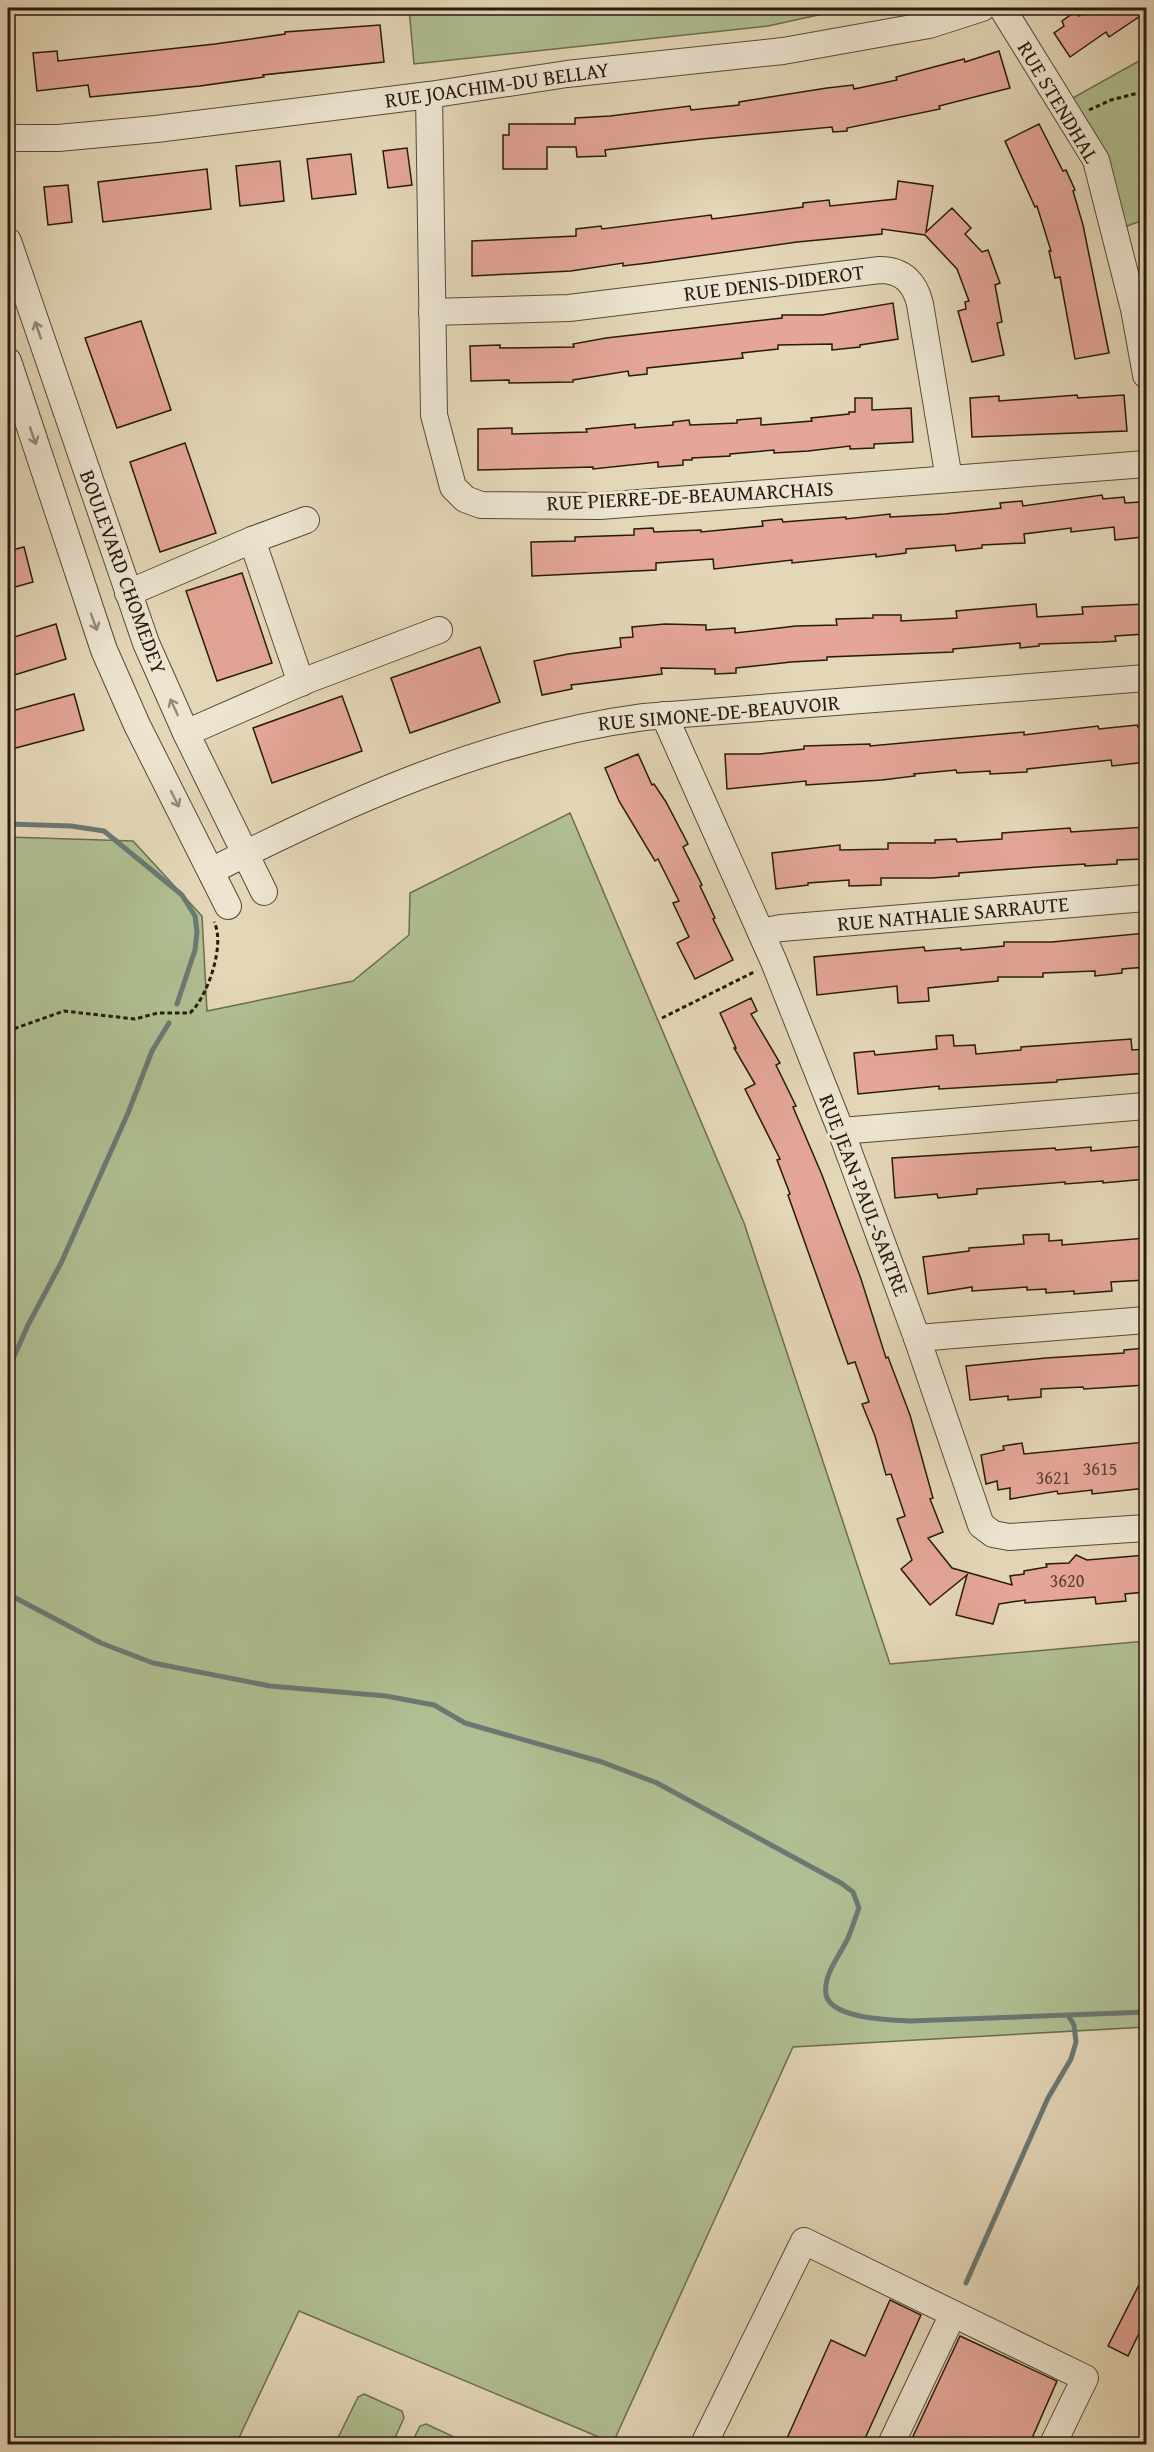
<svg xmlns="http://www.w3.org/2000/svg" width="1154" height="2452" font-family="'Gentium Book Plus',serif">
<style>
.green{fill:#b0bf92;stroke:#6b6d50;stroke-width:1.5}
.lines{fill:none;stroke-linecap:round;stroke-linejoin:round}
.stream{stroke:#6a7974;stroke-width:5}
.building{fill:#e5a699;stroke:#261b0e;stroke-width:1.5}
.minor-casing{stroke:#564a38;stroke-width:28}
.path{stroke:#261b0e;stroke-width:3;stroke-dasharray:4.5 3;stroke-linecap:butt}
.minor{stroke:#ede5d1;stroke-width:26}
.oneway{stroke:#938a79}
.labels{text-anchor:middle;stroke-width:6;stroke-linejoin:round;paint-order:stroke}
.number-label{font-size:18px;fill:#563e31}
.street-label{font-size:21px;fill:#261b0e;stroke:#ede5d1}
</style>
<rect width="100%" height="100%" fill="#e4d7b8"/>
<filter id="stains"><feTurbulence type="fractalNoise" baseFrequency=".00333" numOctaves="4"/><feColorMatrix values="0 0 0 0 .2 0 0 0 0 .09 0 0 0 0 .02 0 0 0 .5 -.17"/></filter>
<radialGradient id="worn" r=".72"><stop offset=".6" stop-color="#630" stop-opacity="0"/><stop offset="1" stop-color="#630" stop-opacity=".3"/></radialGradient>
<!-- green -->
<g class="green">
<path d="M409,8H850L768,26L414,64Z"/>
<path d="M1146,57V219L1114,231L1062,104Z"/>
<path d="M570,813L744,1223L890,1664L1146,1641V2027L793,2047L613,2443L299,2311L236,2444H8V837L133,841L202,916L207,1011L353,981L409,935L410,893Z"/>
<path d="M364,2394L402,2411L404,2418L392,2444H335L358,2397Z"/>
<path d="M426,2424L463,2441L465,2444H411L420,2426Z"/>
</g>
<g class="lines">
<!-- stream -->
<g class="stream">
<path d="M8,824L71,826L104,831L182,895L195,916L197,932L195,950L177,1004"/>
<path d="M8,1370L28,1325L61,1263L128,1113L152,1051L169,1023"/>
<path d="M8,1594L101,1643L153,1663L270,1686L386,1696L434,1705L465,1723L602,1762L657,1783L841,1883L853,1892L859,1908C855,1918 852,1929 848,1938C840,1955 823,1975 826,1994C830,2019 891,2020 910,2021L1146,2012"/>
<path d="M966,2283L1048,2098L1071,2059L1076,2042L1074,2025L1069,2017"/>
</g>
</g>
<!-- building -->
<g class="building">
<path d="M1091,8H1146V12L1109,37L1106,32L1070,57L1054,33L1064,26L1062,21L1076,11L1079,16Z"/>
<path d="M380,25L384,62L263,75L264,77L200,86L90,97L88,85L37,91L33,53L57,51L58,61L215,44L285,34V32Z"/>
<path d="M999,51L1010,88L939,106L940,109L847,128V131L833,132L832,127L702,139L605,150L606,156L577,157L576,147H547V169H503V135H509V124H575V118L610,116L690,106L691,110L739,105V102L827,88L853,85L854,89L897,80L896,77L964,59L965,62Z"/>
<path d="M1039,124L1063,171L1066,170L1075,190L1073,191L1083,225L1109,353L1075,359L1060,277L1055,278L1049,251H1051L1037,206L1035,207L1005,141Z"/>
<path d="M407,148L412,185L388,188L383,151Z"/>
<path d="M351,154L356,194L312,199L307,159Z"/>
<path d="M280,161L284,201L240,206L236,166Z"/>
<path d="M207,169L211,209L103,222L98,182Z"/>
<path d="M898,181L933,186L926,232L952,208L971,228L965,234L982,252L988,250L1000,283L995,285L1002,322L997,323L1004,355L972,362L958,311L966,309L965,302L969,301L957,269L925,235L882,229V234L797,242L648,263L623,266V263L571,271L472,276V241L576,236V229L601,226L602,229L711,215L712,219L758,213L803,207V203L829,200L830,206L896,199Z"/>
<path d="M68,185L72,222L48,225L44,187Z"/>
<path d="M893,303L898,339L860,345V347L832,350V344L778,345V349L742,353L743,358L647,368V374L629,376L628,371L573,380V382L509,383V380L471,381L470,346L500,345V348L574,347L573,344L606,338L782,318V315H822Z"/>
<path d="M141,321L171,410L117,428L85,338Z"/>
<path d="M1077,395L1078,398L1124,395L1127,431L972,437L970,398L999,396V401Z"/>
<path d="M855,398H872V410L911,408L913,442L874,444V448L850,449V446L808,451L774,453V450L730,454V456L692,458V460H683V465L658,467V462L593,469V467L478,470V429L512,428V434L587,432L586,429L635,424V428L673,425V422L689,420L690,425L737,423V420L761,418V425L812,421L811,418L849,414V412H855Z"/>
<path d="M185,443L216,533L160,552L130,462Z"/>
<path d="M1102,495L1103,499L1124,497L1125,503L1140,502L1143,537L1115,540L1114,527L1071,532V528L1024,534L1025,543L982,545V548L956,551L955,545L906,549V553L876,557V554L792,563V560L714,569L713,559L656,563V570L532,576L531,542L575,541V537L634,535V529L653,528L654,532L701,530V532L763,526L762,521L782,519L783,522L846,517V519L890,514V517L945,514L1001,508L1000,503L1022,501L1023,506Z"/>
<path d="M24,547L33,582L8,589V551Z"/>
<path d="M242,573L272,663L217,681L186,591Z"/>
<path d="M1036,604L1037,617L1083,614L1082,607L1146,604V634L1115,636L1116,641L1102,642L1039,644V646L1020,648V643L953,649V652L827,657V660L791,662L736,668V673L715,674V669L661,668L662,674L571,685L572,689L542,695L534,661L568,654L621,647L620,638L633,637L632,627L665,624L706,625V630L735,628V633L796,626L837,625L836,619L873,618V615H901V621L957,618L956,611Z"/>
<path d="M56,624L66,659L8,677V639Z"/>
<path d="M480,647L500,702L410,733L391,678Z"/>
<path d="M74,694L84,730L8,750V712Z"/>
<path d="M342,696L362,751L272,783L253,728Z"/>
<path d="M1137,725L1138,727L1146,726V762L1112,766L1111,760L1027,769V772L990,774V771L957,773L956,770L914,774L915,776L882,780L806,785V781L727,789L725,754H759L804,749V746L870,744V746L1024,732V735L1098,726L1099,729Z"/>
<path d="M638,754L652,785L654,784L666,802L688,844L683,847L702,885L700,886L715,918L713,919L733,960L695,979L677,943L689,937L673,903L679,901L658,859L655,861L619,801L605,768Z"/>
<path d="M1146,827V859L1117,860V864L1085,866V864L1038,867L959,873V876L932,878H881V885L849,886V880L808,883V885L776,889L772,853L840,845V850L888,849V843H935V840L956,839L957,842L1002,839V833L1070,828L1071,832Z"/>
<path d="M1146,933V967L1122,969V973L1095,976V971L1043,973V977H998V981L928,988L929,1001L898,1003L897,986L817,995L814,957L924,947L925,951L961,948V950L1004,946V942H1052Z"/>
<path d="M751,998L757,1011L751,1014L780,1063L776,1065L796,1106L793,1107L822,1175L861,1279L886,1358L888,1357L910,1415L933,1498L930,1499L943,1532L928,1538L952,1568L1012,1585L1010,1576L1024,1574V1571L1047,1567L1046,1564L1069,1563L1076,1555L1087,1560L1146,1555V1592L1125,1594L1126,1601L1096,1604L1095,1597L1025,1603V1600L999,1604L993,1624L956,1615L967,1575L930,1605L901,1569L912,1560L897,1519L905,1516L891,1474L886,1475L875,1436L862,1404L869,1402L855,1362L848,1364L788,1195L790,1194L777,1160L780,1159L745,1089L755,1084L734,1048H736L720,1013Z"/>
<path d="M953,1035L954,1046L975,1045L976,1054L1021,1050V1047L1131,1039L1132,1050L1146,1049V1073L1057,1080V1082L939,1089V1086L858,1094L854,1053L874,1051L875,1055L937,1049L936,1036Z"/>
<path d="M1146,1146V1179L1103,1183V1181L1065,1184V1182L977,1189V1194L938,1198L937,1194L895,1198L892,1158L1055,1148L1056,1150L1091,1147V1151Z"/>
<path d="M1049,1234V1241L1062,1240V1245L1146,1238V1280L1111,1282L1112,1291L1074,1294V1291L1046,1293V1289L1027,1290V1287L972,1291V1287L928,1294L923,1257L969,1251V1248L1024,1244L1023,1235Z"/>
<path d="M1146,1348V1385L1084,1389L1083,1387L1041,1389V1397L1008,1400V1396L970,1400L966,1366L1046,1358L1124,1353V1350Z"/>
<path d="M1146,1442V1488L1092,1494V1490L1058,1494L1057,1491L1010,1499V1488L998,1490L997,1481L986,1484L981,1455L1004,1450L1003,1446L1022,1443L1024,1454Z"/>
<path d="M1146,2271V2319L1128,2356L1108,2346Z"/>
<path d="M890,2300L921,2315L862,2445H784L831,2340L865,2356Z"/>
<path d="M960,2336L1057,2381L1029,2445H909Z"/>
</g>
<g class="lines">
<!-- minor casing -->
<g class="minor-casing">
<g id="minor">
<path d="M1002,8L1096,160L1134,309L1146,375"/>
<path d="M429,95L434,415L453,487L465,499L481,505L600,506L1146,464"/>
<path d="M8,138H58L156,129L429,95L567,74L783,51L929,25L982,8"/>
<path d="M8,241L146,643L186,733L264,892"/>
<path d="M432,312L569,308L880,270C903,270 915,283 920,304L949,479"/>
<path d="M8,361L104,650L137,725L228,906"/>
<path d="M252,540L301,683"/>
<path d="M128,593L252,540L306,520"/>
<path d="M664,715L774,962L841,1131L917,1338L981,1525L993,1534L1009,1537L1146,1528"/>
<path d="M186,733L307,680L439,630"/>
<path d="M211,871C347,802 491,737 644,717L1146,678"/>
<path d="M761,932L781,928L1146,898"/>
<path d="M841,1131L1146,1106"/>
<path d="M917,1338L1146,1320"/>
<path d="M704,2444L804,2241L1085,2378L1053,2444"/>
<path d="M891,2444L953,2314"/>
</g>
</g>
<!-- path -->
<g class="path">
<path d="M1089,110L1111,100L1146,91"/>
<path d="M8,190L13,220"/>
<path d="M662,1018L756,971"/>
<path d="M8,1033L16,1028L64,1011L135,1019L158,1013H190C207,998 226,944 214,922"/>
</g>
<!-- minor -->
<use href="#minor" class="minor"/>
</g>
<!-- one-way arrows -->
<defs><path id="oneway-shaft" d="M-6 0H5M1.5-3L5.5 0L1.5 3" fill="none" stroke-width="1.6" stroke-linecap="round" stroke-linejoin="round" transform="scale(1.5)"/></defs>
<g class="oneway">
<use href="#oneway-shaft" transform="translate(38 330) rotate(-109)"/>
<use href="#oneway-shaft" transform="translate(33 436) rotate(71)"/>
<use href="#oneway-shaft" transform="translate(94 622) rotate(70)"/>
<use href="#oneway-shaft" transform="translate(174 707) rotate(-115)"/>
<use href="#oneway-shaft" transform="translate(175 799) rotate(63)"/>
</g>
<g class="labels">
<!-- number labels -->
<g class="number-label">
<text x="1100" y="1475">3615</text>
<text x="1053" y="1484">3621</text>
<text x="1067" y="1587">3620</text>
</g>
<!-- street labels -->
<g class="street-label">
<text transform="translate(497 85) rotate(-8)" y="7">RUE JOACHIM-DU BELLAY</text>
<text transform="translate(1058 102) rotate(59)" y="7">RUE STENDHAL</text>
<text transform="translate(774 283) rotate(-7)" y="7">RUE DENIS-DIDEROT</text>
<text transform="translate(690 496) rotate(-3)" y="7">RUE PIERRE-DE-BEAUMARCHAIS</text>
<text transform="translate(123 572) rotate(70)" y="7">BOULEVARD CHOMEDEY</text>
<text transform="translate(719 713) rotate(-5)" y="7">RUE SIMONE-DE-BEAUVOIR</text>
<text transform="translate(953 914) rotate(-5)" y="7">RUE NATHALIE SARRAUTE</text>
<text transform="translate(864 1195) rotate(69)" y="7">RUE JEAN-PAUL-SARTRE</text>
</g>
</g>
<!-- margin -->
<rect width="1154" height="2452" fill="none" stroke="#e4d7b8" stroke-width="30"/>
<rect x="9" y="9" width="1136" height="2434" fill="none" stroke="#261b0e" stroke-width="3"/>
<rect x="15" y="15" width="1124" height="2422" fill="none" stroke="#261b0e" stroke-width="1.5"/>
<rect width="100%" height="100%" filter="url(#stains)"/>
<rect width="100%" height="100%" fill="url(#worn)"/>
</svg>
